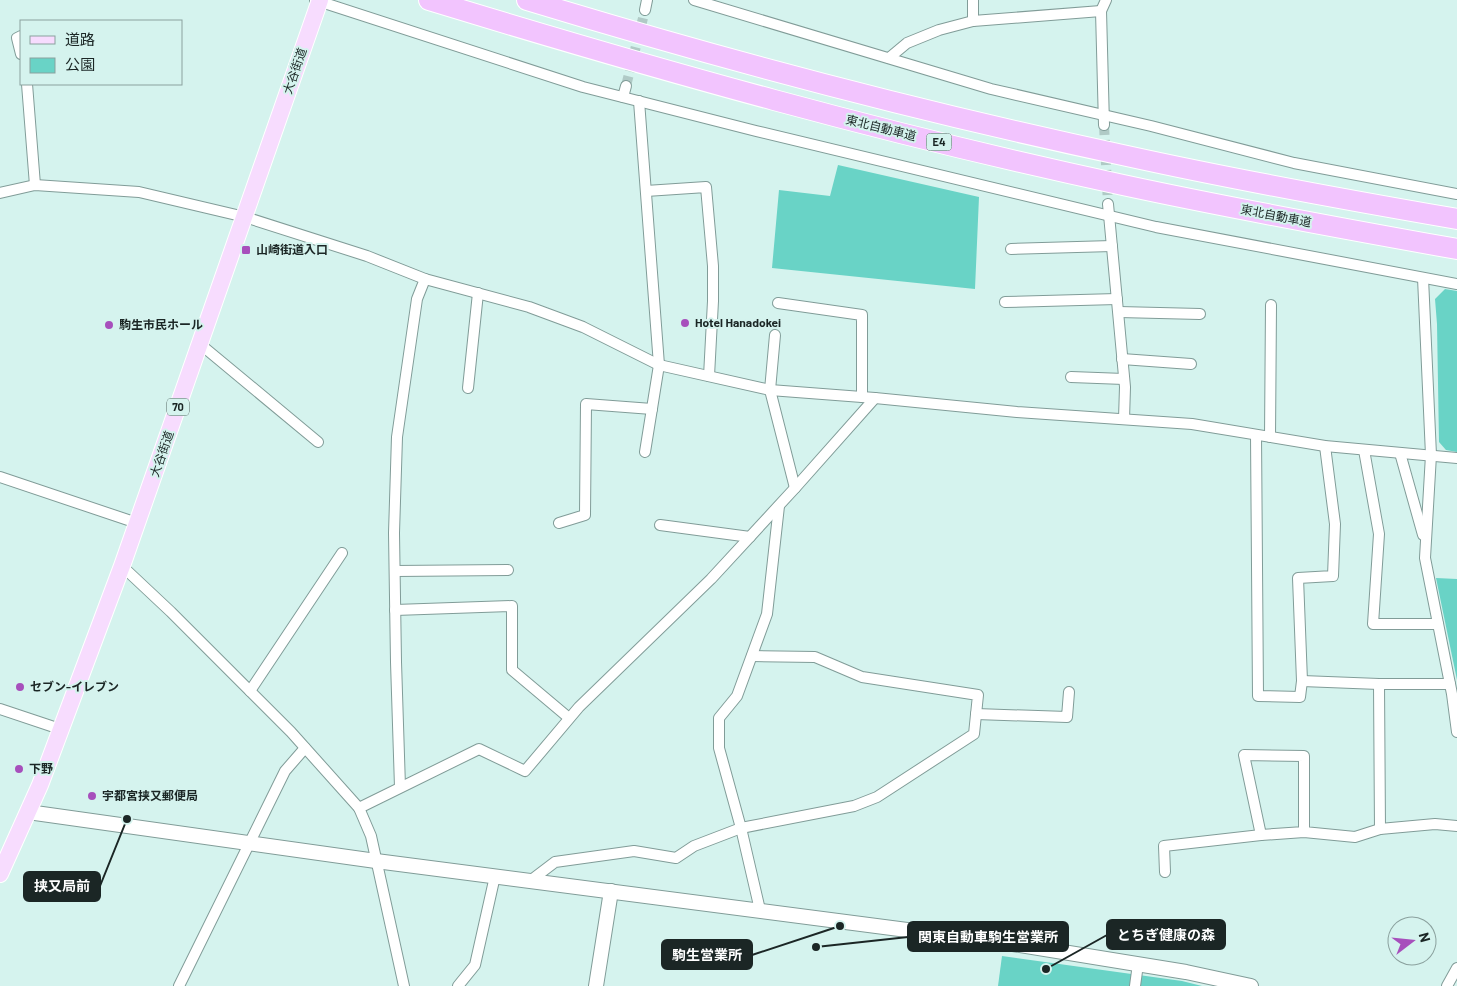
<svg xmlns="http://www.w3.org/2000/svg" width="1457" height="986" font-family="Barlow,'Noto Sans JP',sans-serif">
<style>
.green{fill:#69d3c6}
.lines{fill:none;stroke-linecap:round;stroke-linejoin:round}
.minor-tunnel{stroke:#b0cac6;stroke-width:10;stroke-dasharray:10 5;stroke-linecap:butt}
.minor-casing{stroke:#819c98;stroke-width:12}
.tertiary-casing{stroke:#819c98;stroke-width:16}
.primary-casing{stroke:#fff;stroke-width:18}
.motorway-casing{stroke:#fff;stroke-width:22}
.minor{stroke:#fff;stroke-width:10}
.tertiary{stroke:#fff;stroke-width:14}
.primary{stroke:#f7dcfe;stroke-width:16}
.motorway{stroke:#f2c4fe;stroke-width:20}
.poi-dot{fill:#a74fbc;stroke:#d5f3ee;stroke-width:2}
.labels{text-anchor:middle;stroke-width:4;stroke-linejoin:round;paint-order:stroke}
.shield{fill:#d5f3ee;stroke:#536461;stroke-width:1}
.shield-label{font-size:11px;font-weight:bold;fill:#1b2625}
.street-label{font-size:12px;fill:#1b2625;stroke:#d5f3ee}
.poi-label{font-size:12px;font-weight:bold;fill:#1b2625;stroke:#d5f3ee;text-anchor:start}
.leader{fill:none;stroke:#1b2625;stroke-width:2}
.callout-dot{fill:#1b2625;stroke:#d5f3ee;stroke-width:2}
.callout{fill:#1b2625;stroke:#1b2625;stroke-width:2}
.callout-label{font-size:14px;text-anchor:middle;font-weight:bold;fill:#fff}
</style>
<rect width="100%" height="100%" fill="#d5f3ee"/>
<!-- green -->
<g class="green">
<path d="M838,165L979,197L975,289L772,268L779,190L830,196Z"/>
<path d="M1445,289L1457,291V452L1446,450L1439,442L1437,324L1435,299Z"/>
<path d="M1436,578L1457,579V680Z"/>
<path d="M1002,956L1182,981L1202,986H998Z"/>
</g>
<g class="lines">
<!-- minor-tunnel -->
<g class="minor-tunnel">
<path d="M626,86L645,10"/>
<path d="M1104,125L1108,204"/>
</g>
<!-- minor casing -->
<g class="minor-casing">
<g id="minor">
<path d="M315,0L583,87L756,131L1156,227L1457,284"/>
<path d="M694,0L991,89L1151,126L1294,163L1457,194"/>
<path d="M973,0V21"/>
<path d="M645,10L647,0"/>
<path d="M21,36L17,38L21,54"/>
<path d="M889,58L907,43L939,30L973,21L1101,11"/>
<path d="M27,84L35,185"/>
<path d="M623,97L626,86"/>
<path d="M639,101L659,365L645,452"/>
<path d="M1104,125L1101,11L1106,0"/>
<path d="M646,191L706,187L713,266V301L709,376"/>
<path d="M0,193L35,185L139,192L245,217L367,256L425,279L529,307L583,327L659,365L770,390L875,398L1017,412L1192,424L1325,446L1457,458"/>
<path d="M1108,204L1125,387L1124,419"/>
<path d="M1011,249L1112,246"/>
<path d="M1423,278L1431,455L1425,558L1452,694L1457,732"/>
<path d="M1005,302L1117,299"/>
<path d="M778,303L862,315V397"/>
<path d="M1119,312L1200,314"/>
<path d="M775,335L770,390L795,488"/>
<path d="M200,344L318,442"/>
<path d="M1122,359L1191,364"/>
<path d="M1071,377L1124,379"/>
<path d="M468,388L478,293"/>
<path d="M1256,435L1258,696L1300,697L1302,681L1298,578L1333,576L1335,524L1325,446"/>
<path d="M1270,437L1271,305"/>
<path d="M1364,450L1379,534L1373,624H1438"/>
<path d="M1400,453L1423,535"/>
<path d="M0,477L137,523"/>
<path d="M559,523L585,515L586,404L652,409"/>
<path d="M660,525L750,537"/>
<path d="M122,566L171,612L291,732L359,808"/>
<path d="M395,571L508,570"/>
<path d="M395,610L512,606V670L569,718"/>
<path d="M1302,681L1379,684"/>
<path d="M250,691L342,553"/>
<path d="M0,709L60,729"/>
<path d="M976,714L1067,717L1069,692"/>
<path d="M400,787L396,662L394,533L397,437L417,299L425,279"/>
<path d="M1380,829L1379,684H1450"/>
<path d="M1304,832V756L1244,755L1261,835L1304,832L1355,837L1380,829L1435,824L1457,826"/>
<path d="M1165,872L1164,846L1261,835"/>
<path d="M530,881L555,862L634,851L676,858L694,846L741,828L854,806L877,797L974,734L978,695L862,677L815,657L752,656"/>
<path d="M760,910L741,828L719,748V718L737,696L767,614L779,506"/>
<path d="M179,986L285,771L305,748"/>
<path d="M404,986L371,836L359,808L479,749L525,771L579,707L711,579L795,488L875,398"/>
<path d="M458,986L475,965L495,876"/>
<path d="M1135,986L1138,964"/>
<path d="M1447,986L1457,968"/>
</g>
</g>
<!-- tertiary casing -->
<g class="tertiary-casing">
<g id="tertiary">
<path d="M28,812L376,861L1007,943L1186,972L1251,986"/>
<path d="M596,986L611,891"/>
</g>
</g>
<!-- primary casing -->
<g class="primary-casing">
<path id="primary" d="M0,874L40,785L122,566L320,0"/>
</g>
<!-- motorway casing -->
<g class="motorway-casing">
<g id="motorway">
<path d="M429,0C658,70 889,135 1123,185C1234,209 1345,229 1457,249"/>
<path d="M527,0C724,60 925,113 1127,156C1236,180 1347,200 1457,219"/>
</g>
</g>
<!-- minor -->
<use href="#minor" class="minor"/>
<!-- tertiary -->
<use href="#tertiary" class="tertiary"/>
<!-- primary -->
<use href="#primary" class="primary"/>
<!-- motorway -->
<use href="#motorway" class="motorway"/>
</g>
<!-- markers -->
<g class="poi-dot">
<rect x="241" y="245" width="10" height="10" rx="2.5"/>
<circle cx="685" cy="323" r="5"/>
<circle cx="109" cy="325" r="5"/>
<circle cx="20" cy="687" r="5"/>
<circle cx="19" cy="769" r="5"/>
<circle cx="92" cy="796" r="5"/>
</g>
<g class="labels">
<!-- shield labels -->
<g class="shield">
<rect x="926.5" y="133.5" width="25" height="17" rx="4"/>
<rect x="167" y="398.5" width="22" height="17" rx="4"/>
</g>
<g class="shield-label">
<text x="939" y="146">E4</text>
<text x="178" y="411">70</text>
</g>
<!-- street labels -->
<g class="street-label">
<text transform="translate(295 71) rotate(-71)" y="4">大谷街道</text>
<text transform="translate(881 128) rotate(14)" y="4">東北自動車道</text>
<text transform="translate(1276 216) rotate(11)" y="4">東北自動車道</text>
<text transform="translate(162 454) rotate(-71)" y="4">大谷街道</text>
</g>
<!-- poi labels -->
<g class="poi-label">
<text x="256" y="254">山崎街道入口</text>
<text x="695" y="327">Hotel Hanadokei</text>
<text x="119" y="329">駒生市民ホール</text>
<text x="30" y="691">セブン-イレブン</text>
<text x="29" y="773">下野</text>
<text x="102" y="800">宇都宮挟又郵便局</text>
</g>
</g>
<!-- callouts -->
<path class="leader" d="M127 819L100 886M1046 969L1107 935M816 947L908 937M840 926L752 955"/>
<g class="callout-dot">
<circle cx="127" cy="819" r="5"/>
<circle cx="1046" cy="969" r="5"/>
<circle cx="816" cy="947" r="5"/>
<circle cx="840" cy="926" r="5"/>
</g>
<g class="callout">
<rect x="24" y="872" width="76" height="29" rx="5"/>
<rect x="1107" y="920" width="118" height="29" rx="5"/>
<rect x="908" y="922" width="160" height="29" rx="5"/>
<rect x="662" y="940" width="90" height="29" rx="5"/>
</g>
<g class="callout-label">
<text x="62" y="891">挟又局前</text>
<text x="1166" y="940">とちぎ健康の森</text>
<text x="988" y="942">関東自動車駒生営業所</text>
<text x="707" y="960">駒生営業所</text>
</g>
<!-- legend -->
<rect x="20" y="20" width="162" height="65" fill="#d5f3ee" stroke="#8ba19e"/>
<rect x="30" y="36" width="25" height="8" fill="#f7dcfe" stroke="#8ba19e"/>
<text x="65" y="45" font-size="15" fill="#1b2625">道路</text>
<rect x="30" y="58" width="25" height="15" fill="#69d3c6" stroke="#8ba19e"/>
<text x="65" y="70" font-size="15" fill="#1b2625">公園</text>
<!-- north arrow -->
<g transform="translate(1412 941) rotate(74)"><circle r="24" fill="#d5f3ee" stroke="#8ba19e"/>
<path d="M0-4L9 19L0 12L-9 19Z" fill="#a74fbc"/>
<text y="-8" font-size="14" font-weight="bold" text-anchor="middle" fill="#1b2625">N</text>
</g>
</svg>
